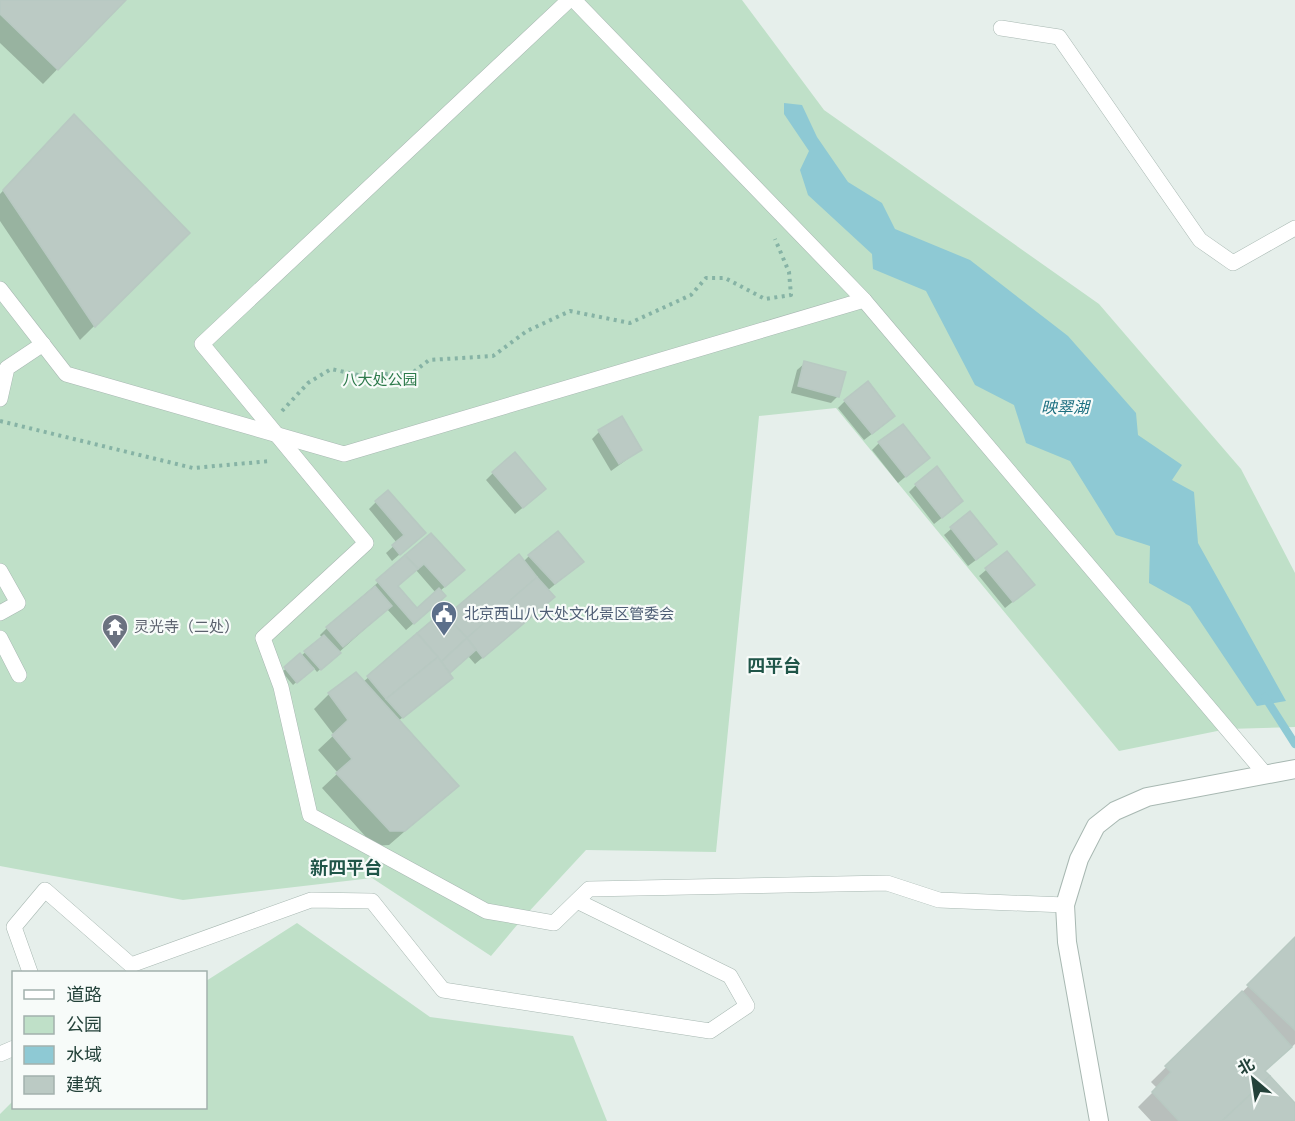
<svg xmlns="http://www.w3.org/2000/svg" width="1295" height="1121" font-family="'Work Sans','Noto Sans SC',sans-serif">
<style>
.green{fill:#bfe0c8}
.water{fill:#8ec9d4}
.shadow{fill:#0003;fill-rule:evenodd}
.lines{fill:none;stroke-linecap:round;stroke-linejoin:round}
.stream{stroke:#8ec9d4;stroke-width:8}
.building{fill:#bbcac4;stroke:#b8c9c2;stroke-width:1.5}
.lane-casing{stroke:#a8b8b2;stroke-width:16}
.street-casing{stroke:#a8b8b2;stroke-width:20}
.path{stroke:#86b3a5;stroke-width:4;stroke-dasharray:3 4.5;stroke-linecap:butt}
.lane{stroke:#fff;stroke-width:15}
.street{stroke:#fff;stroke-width:18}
.labels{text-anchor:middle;stroke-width:4.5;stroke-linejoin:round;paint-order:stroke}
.park-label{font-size:15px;fill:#2d7a4b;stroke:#f7fbf9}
.service-label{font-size:15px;fill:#4e5e75;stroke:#f7fbf9;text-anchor:start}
.worship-label{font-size:15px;fill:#5b616d;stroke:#f7fbf9;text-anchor:start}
.water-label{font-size:16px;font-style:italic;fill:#1c6f80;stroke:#f7fbf9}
.quarter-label{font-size:18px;font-weight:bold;fill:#1f5548;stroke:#f7fbf9}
</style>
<rect width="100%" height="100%" fill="#e6efeb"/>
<!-- green -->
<g class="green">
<path d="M0,0H742L824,110L1099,304L1241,469L1295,573V727L1227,729L1119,751L836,408L759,416L716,852L586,850L523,918L491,956L372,878L183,900L0,866Z"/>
<path d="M297,923L430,1017L573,1036L607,1121H0V1114L13,1101L14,1108H206V981Z"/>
</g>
<!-- water -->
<path class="water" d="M784,103L802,105L817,137L848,182L882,203L895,229L970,260L1068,336L1136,413L1138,435L1182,465L1172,480L1194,492L1198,543L1286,701L1257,706L1190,606L1149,583L1150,546L1116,535L1070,461L1026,443L1014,405L975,385L926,291L873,269L872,254L808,195L800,170L809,151L784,114Z"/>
<!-- shadow -->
<g class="shadow">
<path d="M0,0H124L43,84L0,43Z"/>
<path d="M59,131L188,233L80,340L0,221V194Z"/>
<path d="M805,363L838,396L831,403L791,393L797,370Z"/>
<path d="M845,401L886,423L864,440L838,408Z"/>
<path d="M599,432L640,450L611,471L592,439Z"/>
<path d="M879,443L928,458L898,483L872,450Z"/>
<path d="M493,473L537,496L515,514L486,480Z"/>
<path d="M916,485L954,508L934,524L909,492Z"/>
<path d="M376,502L416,540L392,561L386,553L397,543L369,509Z"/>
<path d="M970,513L988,551L968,566L944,535Z"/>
<path d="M431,535L456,577L440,591L437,603L406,630L387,609L317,672L313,667L293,685L282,672L322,638L320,635L327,628ZM416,570L436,593L417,610L396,586Z"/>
<path d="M1006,553L1025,592L1005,608L979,576Z"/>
<path d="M529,556L582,562L547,591L545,605L475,664L468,656L448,673L444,685L398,721L457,786L389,845L374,846L322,788L338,773L318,750L334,735L314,709L329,694L363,682L442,614L446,618L518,557L523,562Z"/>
<path d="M1295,940V1044L1264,1071L1295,1105V1121H1151L1138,1107L1157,1088L1151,1082Z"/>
</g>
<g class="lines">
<!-- stream -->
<path class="stream" d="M1265,697L1295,744"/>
</g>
<!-- building -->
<g class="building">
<path d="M0,0H126L58,70L0,14Z"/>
<path d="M74,114L190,233L95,327L3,190Z"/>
<path d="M804,361L846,372L839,397L798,386Z"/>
<path d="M868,381L895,416L872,434L844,400Z"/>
<path d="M622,416L642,450L619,464L598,430Z"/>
<path d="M903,424L930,458L906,477L878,442Z"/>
<path d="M515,452L546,489L523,508L492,472Z"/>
<path d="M937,466L963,501L942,518L915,484Z"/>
<path d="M388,490L426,533L400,555L392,545L404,535L375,501Z"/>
<path d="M970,511L997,544L976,560L950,527Z"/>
<path d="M558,531L584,562L555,584L528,555Z"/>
<path d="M431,533L465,570L445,587L424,564L418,569L405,555Z"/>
<path d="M1007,551L1035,585L1013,602L985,568Z"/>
<path d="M519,554L537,577L467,638L446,616Z"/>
<path d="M405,555L418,569L398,586L417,608L439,588L446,596L414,624L376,580Z"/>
<path d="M537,577L555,597L483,658L467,638Z"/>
<path d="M375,586L392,606L343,647L326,627Z"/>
<path d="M442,612L467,638L441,662L417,633Z"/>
<path d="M417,633L438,657L386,699L367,676Z"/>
<path d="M324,635L341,653L321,670L304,651Z"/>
<path d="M467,638L476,650L450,673L441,662Z"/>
<path d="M300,653L314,669L297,683L284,667Z"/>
<path d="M438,657L453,678L403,718L386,699Z"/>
<path d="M356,672L459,786L405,831H390L336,773L352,759L332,735L348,720L328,693Z"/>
<path d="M1295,937V1030L1247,985Z"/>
<path d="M1242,991L1292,1047L1265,1071L1270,1076L1222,1121H1179L1152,1092L1171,1072L1165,1066Z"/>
<path d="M1270,1076L1295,1103V1121H1222Z"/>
</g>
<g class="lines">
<!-- lane casing -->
<g class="lane-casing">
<g id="lane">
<path d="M569,0L202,344L366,543L263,638L281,687L310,815L486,911L554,923L589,889L887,883L939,900L1065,905"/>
<path d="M574,0L864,300L1266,775"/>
<path d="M1001,28L1059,37L1200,240L1233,263L1295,228"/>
<path d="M0,289L66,374L344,454L864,300"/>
<path d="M0,399L7,368L43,344"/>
<path d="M0,571L18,603L0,613"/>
<path d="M0,638L19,675"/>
<path d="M30,972L14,927L45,890L131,965L311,900L372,901L443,990L710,1031L747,1006L730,976L577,901"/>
<path d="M0,1054L14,1048"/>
</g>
</g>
<!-- street casing -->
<g class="street-casing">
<path id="street" d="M1099,1121L1067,942L1065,905L1079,859L1096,826L1115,811L1147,797L1295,769"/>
</g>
<!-- path -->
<g class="path">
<path d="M282,411L308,383L331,369L367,377L392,373L411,374L429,360L493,356L527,331L570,311L630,323L691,295L706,278H725L765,299L791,295L789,272L775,239"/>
<path d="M0,421L193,468L271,461"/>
</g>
<!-- lane -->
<use href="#lane" class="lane"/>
<!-- street -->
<use href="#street" class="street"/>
</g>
<!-- icons -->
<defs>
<g id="civic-pin" transform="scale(1.35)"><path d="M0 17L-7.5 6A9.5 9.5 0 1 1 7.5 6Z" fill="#5c6f8a" stroke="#f7fbf9"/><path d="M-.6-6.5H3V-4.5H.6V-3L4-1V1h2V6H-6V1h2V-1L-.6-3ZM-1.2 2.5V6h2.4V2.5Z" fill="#fff"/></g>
<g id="temple-pin" transform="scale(1.35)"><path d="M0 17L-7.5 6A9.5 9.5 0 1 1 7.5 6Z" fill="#6b7280" stroke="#f7fbf9"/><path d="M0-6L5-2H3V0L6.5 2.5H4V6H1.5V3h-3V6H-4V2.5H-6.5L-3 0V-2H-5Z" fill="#fff"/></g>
</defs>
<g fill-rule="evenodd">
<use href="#civic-pin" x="444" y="614"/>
<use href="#temple-pin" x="115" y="627"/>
</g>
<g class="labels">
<!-- park labels -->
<g class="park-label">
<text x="380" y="385">八大处公园</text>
</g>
<!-- service labels -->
<g class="service-label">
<text x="464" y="619">北京西山八大处文化景区管委会</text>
</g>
<!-- worship labels -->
<g class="worship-label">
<text x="134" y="632">灵光寺（二处）</text>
</g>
<!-- water labels -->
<g class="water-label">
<text x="1065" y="413">映翠湖</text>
</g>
<!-- quarter labels -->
<g class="quarter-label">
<text x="774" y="672">四平台</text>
<text x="346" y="874">新四平台</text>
</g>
</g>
<!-- legend -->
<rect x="12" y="971" width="195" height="138" fill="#f7fbf9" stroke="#a3b1ad" stroke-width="1.5"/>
<rect x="24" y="990" width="30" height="9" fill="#ffffff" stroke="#a3b1ad" stroke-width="1.5"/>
<text x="66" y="1001" font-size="18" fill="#24423a">道路</text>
<rect x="24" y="1016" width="30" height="18" fill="#bfe0c8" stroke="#a3b1ad" stroke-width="1.5"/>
<text x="66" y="1031" font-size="18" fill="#24423a">公园</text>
<rect x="24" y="1046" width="30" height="18" fill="#8ec9d4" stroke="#a3b1ad" stroke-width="1.5"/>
<text x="66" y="1061" font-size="18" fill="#24423a">水域</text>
<rect x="24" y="1076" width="30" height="18" fill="#bbcac4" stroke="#a3b1ad" stroke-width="1.5"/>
<text x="66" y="1091" font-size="18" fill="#24423a">建筑</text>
<!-- north arrow -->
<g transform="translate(1253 1079) rotate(331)" stroke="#f7fbf9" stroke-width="4.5" paint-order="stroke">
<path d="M0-4.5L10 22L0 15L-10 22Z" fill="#24423a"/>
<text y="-9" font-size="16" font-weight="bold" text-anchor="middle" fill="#24423a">北</text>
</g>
</svg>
